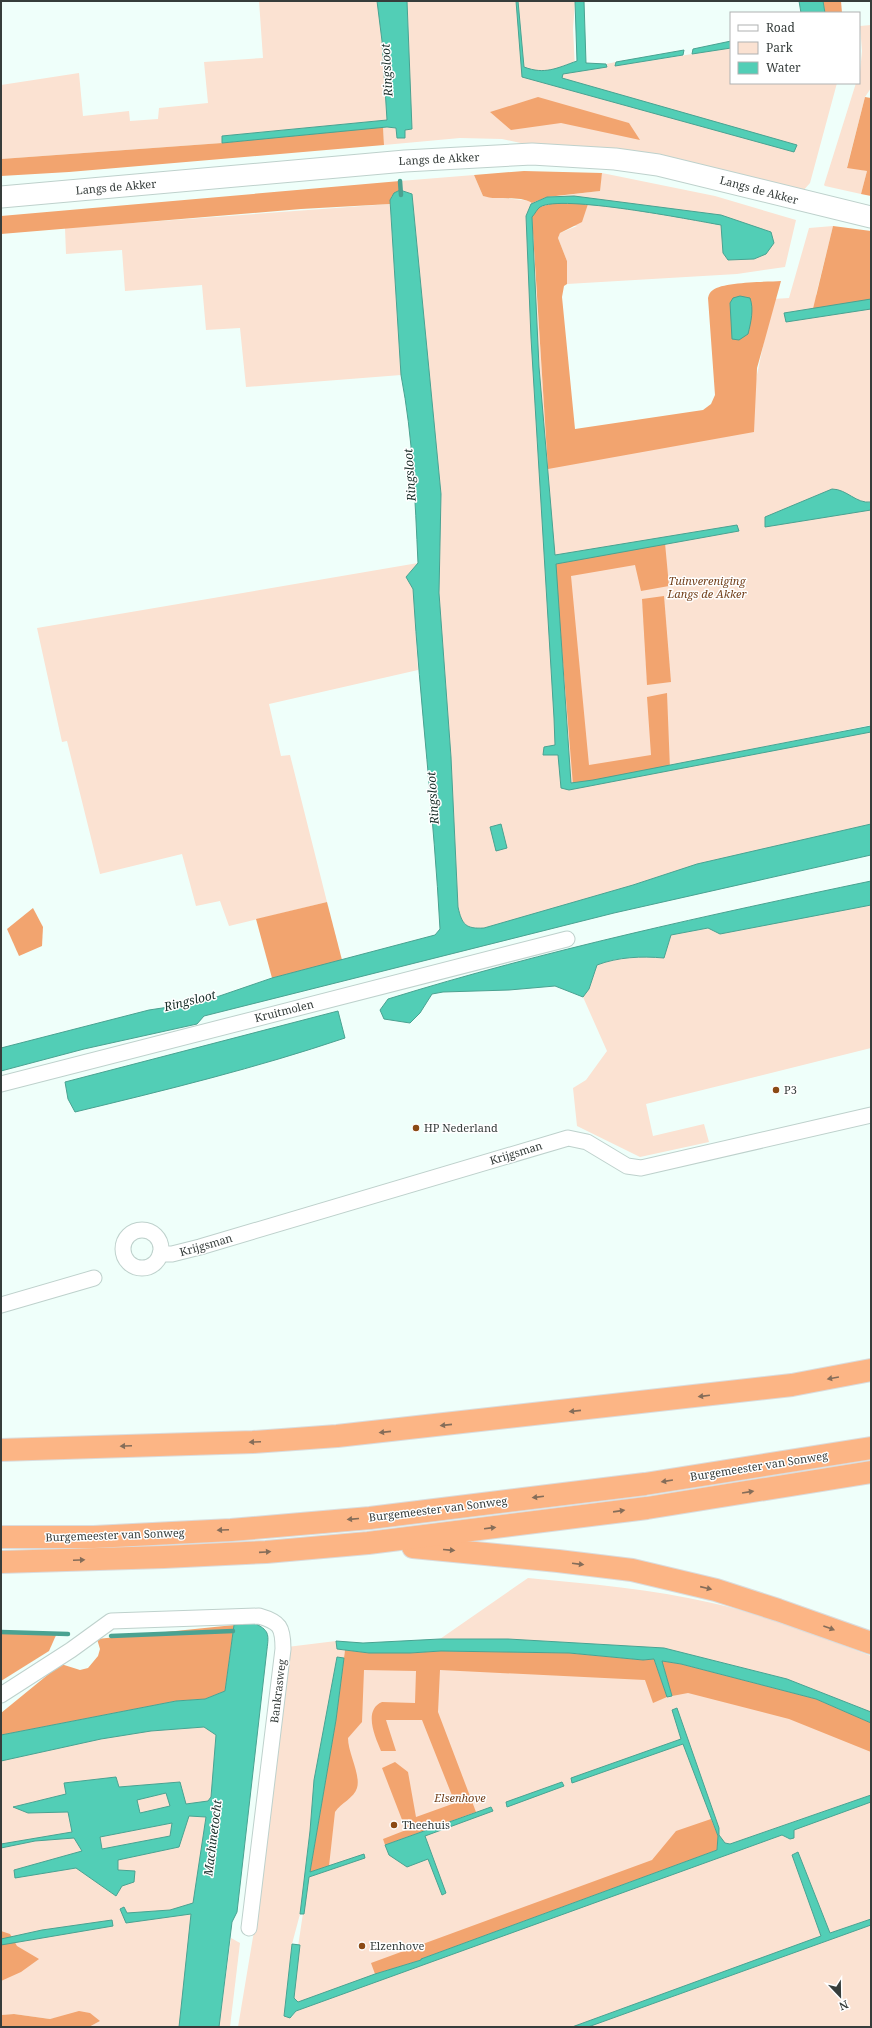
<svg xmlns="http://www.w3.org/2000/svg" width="872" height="2028" font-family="'Noto Serif',serif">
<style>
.green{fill:#fbe2d2}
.forest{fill:#f2a46f}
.water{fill:#52ceb6;stroke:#4aa291;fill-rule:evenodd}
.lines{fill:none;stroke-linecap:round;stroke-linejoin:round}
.stream{stroke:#4aa291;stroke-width:4.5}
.street-casing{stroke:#bed1cc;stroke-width:17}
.secondary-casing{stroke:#bed1cc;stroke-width:23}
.highway-casing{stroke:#dbdcdc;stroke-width:24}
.street{stroke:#fff;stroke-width:15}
.secondary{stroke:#fff;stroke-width:21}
.highway{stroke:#fcb585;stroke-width:22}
.oneway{fill:#856d59}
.poi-dot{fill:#8b4a15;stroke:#fff;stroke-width:1.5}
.labels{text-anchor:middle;stroke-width:3;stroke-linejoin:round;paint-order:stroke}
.street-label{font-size:11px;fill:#363d3b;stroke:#fff}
.park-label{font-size:11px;font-style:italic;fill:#73401b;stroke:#fff}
.poi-label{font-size:11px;fill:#363d3b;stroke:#fff;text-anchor:start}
.water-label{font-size:12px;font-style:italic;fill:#1a2f2a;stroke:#fff}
</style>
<rect width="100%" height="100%" fill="#effffa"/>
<!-- green -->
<g class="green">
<path d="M259,1H377L382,41L387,120L222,136V143L1,159V85L79,73L83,116L129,111L130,121L158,119L159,108L208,103L204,62L263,58Z"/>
<path d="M407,1H575L573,29L575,69L607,67L606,64L616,62L615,66L731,48V83H837L810,183L802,192L530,145L502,139L460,138L384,145L383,127L396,128L397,138L409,39Z"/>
<path d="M871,25V88L865,97L847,167L867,171L861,194L825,186L824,185L856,83H859L862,51L860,26Z"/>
<path d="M602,173L715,196L796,220L785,267L737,274L567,284V261L558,238L560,233L577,226L532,225L546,434L748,417L773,299L789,298L809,228L833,226L816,295L871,289V725L574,785L871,729V824L697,864L633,885L484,928C466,929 462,925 458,907L451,757L439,593L441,494L412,194L400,190V181L474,175L483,196L531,201L537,208L559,196L599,191Z"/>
<path d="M390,204L401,375L246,387L240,328L206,330L202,285L125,291L122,250L66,254L65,228Z"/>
<path d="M418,563L406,577L413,589L418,670L269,704L281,756L290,755L327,902L229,926L220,901L196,906L182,854L100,874L67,741L62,742L37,628Z"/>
<path d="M871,905V1048L646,1104L653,1136L704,1124L709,1142L640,1157L577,1126L573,1088L586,1080L607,1051L583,997L589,989L597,965C617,957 641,956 664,958L671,935L709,928L786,920Z"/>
<path d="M528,1578C590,1584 652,1589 712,1603C766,1615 819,1636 871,1656V1712L787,1679L664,1648L508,1639H440Z"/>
<path d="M336,1641L337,1649L345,1650L344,1658L337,1657L314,1780L310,1831L300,1914L292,1944L284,2016L292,2017L296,2011L782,1835L789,1839L794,1830L871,1802V1919L830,1933L798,1853L792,1855L821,1936L572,2027H238L255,1925L287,1647Z"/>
<path d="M349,1655L544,1656L871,1727V1795L730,1844L725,1843L289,2007L340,1665Z"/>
<path d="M204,1727L216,1735L211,1798L208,1802L186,1805L180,1782L119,1787L116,1777L64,1783L66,1794L14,1807L28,1813L68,1812L72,1832L1,1844V1761L101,1739L151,1731Z"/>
<path d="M166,1793L171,1806L141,1813L136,1800Z"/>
<path d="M189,1816L206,1817L192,1909L179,2027H89L100,2021L64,2016L50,2019L14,2014L1,2015V1848L35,1841L74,1838L82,1851L15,1870L34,1875L76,1868L116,1896L122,1886L135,1871L118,1870V1860L179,1847Z"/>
<path d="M172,1823L170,1836L102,1849L100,1837Z"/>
<path d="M871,1925V2027H588Z"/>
<path d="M231,1938L240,1943L230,2027H219Z"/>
</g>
<!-- forest -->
<g class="forest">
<path d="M823,1H841L842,13H825Z"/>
<path d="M538,97L629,123L640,140L561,123L511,130L490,112Z"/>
<path d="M865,97L871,98V196L861,194L867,171L847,168Z"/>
<path d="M383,127L384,145L69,172L1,176V159L222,143Z"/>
<path d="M524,171L602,173L600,191L547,197L532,203C519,195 498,201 483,196L474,175Z"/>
<path d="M400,181V190C394,193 390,196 390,204L301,209L1,234V216Z"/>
<path d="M554,203L588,204L582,222L560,233L558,238L567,261V284L564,286L562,297L575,429L703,410L711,404L715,395L708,298C709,294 710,292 713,290C723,282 767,282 781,281L757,368L754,432L548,469L532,217L536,208Z"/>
<path d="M833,226L871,231V307L811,317Z"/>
<path d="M665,543L669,586L641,591L635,565L571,576L589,765L651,755L647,697L667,693L670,769L573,785L555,564Z"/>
<path d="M664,596L671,682L647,685L642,599Z"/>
<path d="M327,902L342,960L272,978L256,919Z"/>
<path d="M33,908L43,927L42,946L19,956L7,929Z"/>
<path d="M234,1625L225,1691L205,1699L176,1701L1,1735V1713L61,1664L80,1670L88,1668L98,1656L100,1649L97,1639Z"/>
<path d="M1,1633H57L49,1651L1,1681Z"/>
<path d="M345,1650L369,1653H410L441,1651L569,1653L643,1660L654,1659L667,1697L653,1703L645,1680L440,1670L438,1712L476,1812L385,1845L383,1839L406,1830L382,1768L395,1762L408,1772L416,1817L455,1803L422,1720H386L396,1751H381C375,1737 363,1710 382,1702L415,1703L416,1671L364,1670L362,1722L348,1738C348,1753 361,1775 357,1788C354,1798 341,1803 335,1812L329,1866L310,1872L336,1720Z"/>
<path d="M662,1661L681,1664L816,1699L871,1723V1752L789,1719L688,1693L672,1696Z"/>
<path d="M711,1819L718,1836L717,1850L421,1959V1960L375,1974L371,1963L652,1860L676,1831Z"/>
<path d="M1,1931L10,1934L17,1946L39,1959L21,1972L1,1981Z"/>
<path d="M79,2011L90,2013L100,2021L89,2027H1V2015L14,2014L50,2019Z"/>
</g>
<!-- water -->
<g class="water">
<path d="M377,1H407L412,129L405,130V138H397L396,128L387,127L222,143V136L387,120L382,41Z"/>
<path d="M516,1H518L524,67C545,75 557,68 577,61L575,1H584L586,63L606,64L607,67L563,74L562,78L797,145L794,152L522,77Z"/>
<path d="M799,1H823L825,13H801Z"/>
<path d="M731,41V48L692,54L693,49Z"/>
<path d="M684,50L683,55L615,66L616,62Z"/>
<path d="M400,190L412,194L441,494L439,593L451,757L458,907C462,925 466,929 484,928L633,885L697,864L871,824V855L614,913L204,1016L197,1024L84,1049L1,1071V1048L149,1010L202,1002L272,978L435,935L440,929C434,816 420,703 413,589L406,577L418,563C415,500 413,437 401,375L390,200L394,193Z"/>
<path d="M574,196L721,215L771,232L774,243L766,254L754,259L728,260L723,253L721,225C692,220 561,194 540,207C537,209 535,214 532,217L539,367L555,555L737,525L739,531L556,564L571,783L593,780L871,726V732L569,790L561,788L558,755H543L544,747L555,745L554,718L531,338L526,216L531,204L547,197Z"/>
<path d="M740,296L750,298C754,309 751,322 748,334L739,340L732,339L730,303L733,298Z"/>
<path d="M871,299V309L786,322L784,313Z"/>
<path d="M832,489C847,489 856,504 871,502V510L765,527V517Z"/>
<path d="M501,824L507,848L496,851L490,827Z"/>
<path d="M871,881V905L866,906L720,934L708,928L671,935L664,958C641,956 618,957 597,965L589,989L583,997L555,986L509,990L443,992L432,994L420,1013L410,1023L384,1019L380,1010L388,999C546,950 709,915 871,881Z"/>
<path d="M338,1011L345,1038C256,1068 166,1090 75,1112L68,1099L65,1082Z"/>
<path d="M254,1623C269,1630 269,1634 267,1649L237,1912L232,1922L219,2027H179L191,1914L126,1923L120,1909L124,1907L127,1913L170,1910L193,1903L206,1817L189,1816L179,1847L118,1860V1870L135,1871L134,1882L122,1886L116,1896L76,1868L15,1878L14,1870L82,1851L74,1838L35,1841L1,1848V1844L72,1832L68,1812L28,1813L13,1807L66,1794L64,1783L116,1777L119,1787L180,1782L186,1804L208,1801L211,1797L216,1735L204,1727L151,1731L101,1739L1,1761V1735L176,1701L205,1699L225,1691L234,1625ZM166,1793L170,1806L140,1813L137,1800ZM172,1823L170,1836L102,1849L100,1837Z"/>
<path d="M440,1639H508L664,1648L787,1679L871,1712V1723L816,1699L681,1664L662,1661L672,1696L667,1697L654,1659L643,1660L569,1653L441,1651L410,1653H369L337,1649L336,1641L363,1643Z"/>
<path d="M337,1657L344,1658L336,1720L310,1872L364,1854L365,1858L309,1877L304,1914H300L310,1831L314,1780Z"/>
<path d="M677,1708L719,1828V1835L725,1843L730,1844L871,1795V1802L794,1830V1838L790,1839L782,1835L296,2011L290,2018L284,2016L292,1944L300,1945L294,1998L298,2002L375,1974L421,1960V1959L717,1850L718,1836L683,1744L572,1783L571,1778L681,1739L672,1710Z"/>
<path d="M562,1782L564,1786L507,1807L506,1802Z"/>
<path d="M491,1807L493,1811L425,1836L446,1893L442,1895L428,1859L407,1867L389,1855L385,1845Z"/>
<path d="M798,1852L830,1933L871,1919V1925L588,2027H572L821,1936L792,1855Z"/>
<path d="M112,1920L113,1926L1,1945V1939L42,1930Z"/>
</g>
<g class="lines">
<!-- stream -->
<g class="stream">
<path d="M400,181L401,195"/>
<path d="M1,1632L68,1634"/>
<path d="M111,1636L233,1631"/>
</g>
<!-- street casing -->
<g class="street-casing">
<g id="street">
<path d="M1,1084L567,939"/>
<circle cx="142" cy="1249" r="19"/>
<path d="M160,1254H172L200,1247L568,1138L587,1142L627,1166L641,1168L871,1115"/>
<path d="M1,1305L94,1278"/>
<path d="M1,1695L71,1650L111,1621L259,1616C280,1622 283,1627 283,1649L249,1928"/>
</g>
</g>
<!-- secondary casing -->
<g class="secondary-casing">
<path id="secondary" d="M1,197L405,161L532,154L615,159L658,165L871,217"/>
</g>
<!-- highway casing -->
<g class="highway-casing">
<g id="highway">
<path d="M1,1450L253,1442L337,1436L792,1385L871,1370"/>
<path d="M1,1537H94L231,1530L370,1518L645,1484L871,1448"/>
<path d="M413,1547L558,1561L632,1570L716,1590L778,1610L871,1643"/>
<path d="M1,1562L164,1557L266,1552L368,1543L647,1508L871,1472"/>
</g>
</g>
<!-- street -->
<use href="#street" class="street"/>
<!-- secondary -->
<use href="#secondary" class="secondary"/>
<!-- highway -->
<use href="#highway" class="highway"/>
</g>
<!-- one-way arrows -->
<defs><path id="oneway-solid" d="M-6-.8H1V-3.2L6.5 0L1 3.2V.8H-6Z"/></defs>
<g class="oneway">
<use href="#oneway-solid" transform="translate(833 1378) rotate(170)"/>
<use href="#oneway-solid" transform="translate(704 1396) rotate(173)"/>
<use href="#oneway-solid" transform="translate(575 1411) rotate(174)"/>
<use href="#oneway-solid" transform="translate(446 1425) rotate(174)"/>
<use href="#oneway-solid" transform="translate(385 1432) rotate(174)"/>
<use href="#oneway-solid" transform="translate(255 1442) rotate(177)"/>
<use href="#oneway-solid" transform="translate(126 1446) rotate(178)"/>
<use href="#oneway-solid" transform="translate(667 1481) rotate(171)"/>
<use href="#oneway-solid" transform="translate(748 1492) rotate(-9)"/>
<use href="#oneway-solid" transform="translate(538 1497) rotate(173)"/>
<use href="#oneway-solid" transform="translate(619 1511) rotate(-8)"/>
<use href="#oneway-solid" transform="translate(353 1519) rotate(175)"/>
<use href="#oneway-solid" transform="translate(490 1528) rotate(-7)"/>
<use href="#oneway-solid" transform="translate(223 1530) rotate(177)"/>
<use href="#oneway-solid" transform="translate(449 1550) rotate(5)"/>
<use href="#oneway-solid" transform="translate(265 1552) rotate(-4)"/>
<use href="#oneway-solid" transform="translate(79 1560) rotate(-2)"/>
<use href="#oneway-solid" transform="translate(578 1564) rotate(7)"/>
<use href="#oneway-solid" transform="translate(706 1588) rotate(13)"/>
<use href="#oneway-solid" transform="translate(829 1628) rotate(20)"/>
</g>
<!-- markers -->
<g class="poi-dot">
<circle cx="776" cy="1090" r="4"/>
<circle cx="416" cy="1128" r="4"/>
<circle cx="394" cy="1825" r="4"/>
<circle cx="362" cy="1946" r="4"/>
</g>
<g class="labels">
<!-- street labels -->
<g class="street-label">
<text transform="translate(439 159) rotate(-3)" y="4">Langs de Akker</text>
<text transform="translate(116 187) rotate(-5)" y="4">Langs de Akker</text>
<text transform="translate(759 190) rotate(15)" y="4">Langs de Akker</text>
<text transform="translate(284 1011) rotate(-14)" y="4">Kruitmolen</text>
<text transform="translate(516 1153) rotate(-17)" y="4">Krijgsman</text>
<text transform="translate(206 1245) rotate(-16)" y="4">Krijgsman</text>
<text transform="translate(759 1466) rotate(-9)" y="4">Burgemeester van Sonweg</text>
<text transform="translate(438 1509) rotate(-7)" y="4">Burgemeester van Sonweg</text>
<text transform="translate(115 1535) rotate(-2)" y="4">Burgemeester van Sonweg</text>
<text transform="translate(278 1691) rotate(-83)" y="4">Bankrasweg</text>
</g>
<!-- park labels -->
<g class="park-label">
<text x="707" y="585">Tuinvereniging<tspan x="707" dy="13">Langs de Akker</tspan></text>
<text x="460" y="1802">Elsenhove</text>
</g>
<!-- poi labels -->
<g class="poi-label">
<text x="784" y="1094">P3</text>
<text x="424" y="1132">HP Nederland</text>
<text x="402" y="1829">Theehuis</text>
<text x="370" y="1950">Elzenhove</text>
</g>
<!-- water labels -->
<g class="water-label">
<text transform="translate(387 70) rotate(-93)" y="4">Ringsloot</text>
<text transform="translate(410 475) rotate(-94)" y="4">Ringsloot</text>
<text transform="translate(433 798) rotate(-94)" y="4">Ringsloot</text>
<text transform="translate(190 1001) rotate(-14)" y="4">Ringsloot</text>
<text transform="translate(213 1838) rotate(-83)" y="4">Machinetocht</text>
</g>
</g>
<!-- border -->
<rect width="872" height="2028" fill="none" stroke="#363d3b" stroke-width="4"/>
<!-- legend -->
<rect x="730" y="12" width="130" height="72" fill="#ffffff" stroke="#afb1b1"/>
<rect x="738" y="25" width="20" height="6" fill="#ffffff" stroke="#afb1b1"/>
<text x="766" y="32" font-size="12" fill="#363d3b">Road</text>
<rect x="738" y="42" width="20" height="12" fill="#fbe2d2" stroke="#afb1b1"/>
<text x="766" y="52" font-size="12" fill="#363d3b">Park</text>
<rect x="738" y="62" width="20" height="12" fill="#52ceb6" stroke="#afb1b1"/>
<text x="766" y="72" font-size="12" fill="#363d3b">Water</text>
<!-- north arrow -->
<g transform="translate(840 1996) rotate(158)" stroke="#ffffff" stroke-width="3" paint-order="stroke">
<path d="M0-3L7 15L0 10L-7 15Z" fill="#363d3b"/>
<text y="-6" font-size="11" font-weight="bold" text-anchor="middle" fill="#363d3b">N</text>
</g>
</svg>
